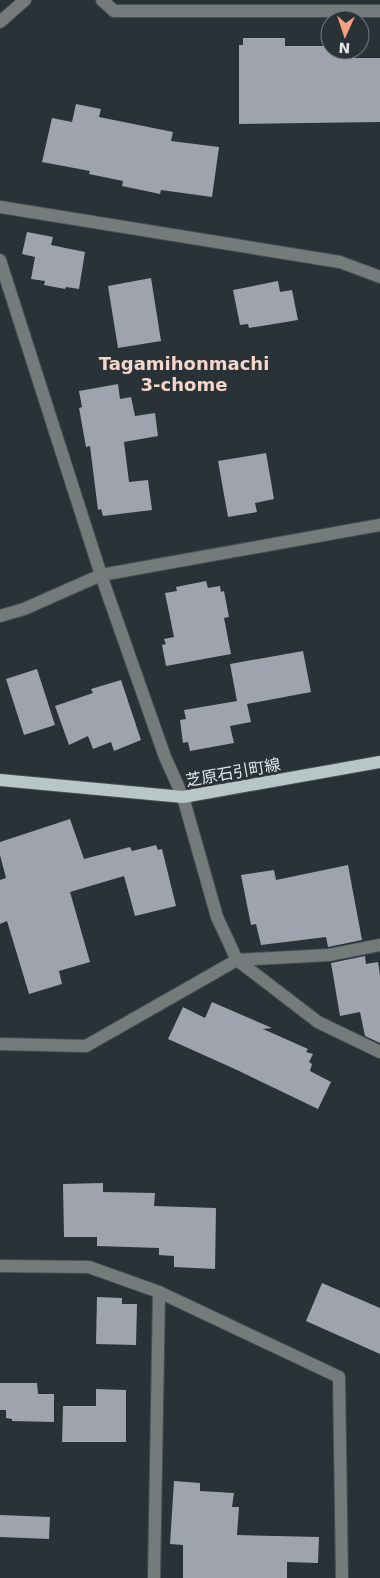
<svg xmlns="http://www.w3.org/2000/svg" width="380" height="1578" font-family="'DejaVu Sans','Noto Sans JP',sans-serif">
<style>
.building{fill:#9fa3ae}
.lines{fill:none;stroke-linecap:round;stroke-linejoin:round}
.minor-casing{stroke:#464f54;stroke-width:14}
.major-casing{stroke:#464f54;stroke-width:14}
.minor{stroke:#757b7b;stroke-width:12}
.major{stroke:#b9c6c6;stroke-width:12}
.labels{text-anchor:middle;stroke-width:5;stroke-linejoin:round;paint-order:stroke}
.street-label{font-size:16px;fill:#e1e7eb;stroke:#283237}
.neighbourhood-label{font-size:18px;font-weight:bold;fill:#f6d6c9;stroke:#283237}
</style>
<rect width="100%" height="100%" fill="#283237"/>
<!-- building -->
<g class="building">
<path d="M243,38H285V46H330V50H337L336,58H380V122L239,124V45H243Z"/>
<path d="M76,104L101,109L99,117L173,132L171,141L219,147L212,197L161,190L160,194L122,186L123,181L89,174L90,171L42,162L52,118L72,122Z"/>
<path d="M27,232L53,237L51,245L85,252L79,289L66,287L65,289L44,285L45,281L31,279L35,257L22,254Z"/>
<path d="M151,278L161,341L118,348L108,286Z"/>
<path d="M278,281L280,292L292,290L298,320L249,328L248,324L240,325L233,290Z"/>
<path d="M118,384L120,399L131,397L135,416L155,413L158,436L124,442L129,482L148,480L152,510L103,516L101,509L98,510L90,446L86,447L79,408L82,407L79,391Z"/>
<path d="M266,453L274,499L255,503L257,512L228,517L218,461Z"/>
<path d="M206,581L208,588L220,586L221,592L224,591L229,617L224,618L231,654L166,666L162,645L166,644L164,639L174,637L165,593L177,591L176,587Z"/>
<path d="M303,651L311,692L247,704L251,722L230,726L234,743L190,751L188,742L183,743L180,720L186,719L184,710L237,701L230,664Z"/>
<path d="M37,669L55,725L24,735L6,679Z"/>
<path d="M121,680L141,740L114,751L111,742L93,749L88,736L69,745L55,706L93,693L91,689Z"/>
<path d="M70,819L84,859L130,847L132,851L156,845L158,850L162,849L176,906L135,916L124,876L70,892L90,962L59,971L62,984L29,994L7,921L0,924V880L6,878L0,855V842Z"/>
<path d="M348,865L362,940L328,947L326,937L261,945L256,924L251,925L241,875L274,870L276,880Z"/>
<path d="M365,956L366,964L378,962L380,975V1043L365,1036L360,1012L340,1016L331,963Z"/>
<path d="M212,1002L272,1028L263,1029L308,1049L306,1052L313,1054L309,1062L312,1064L310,1071L331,1082L318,1109L237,1070L168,1039L183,1007L205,1018Z"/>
<path d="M103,1183V1192L155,1193L154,1206L216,1208L215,1269L174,1267V1256L159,1255V1248L97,1246V1237H64L63,1184Z"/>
<path d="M322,1283L380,1308V1354L306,1321Z"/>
<path d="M97,1297L122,1298V1304H137L136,1345L96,1344Z"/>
<path d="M0,1383H37L38,1394H54V1422L12,1421V1419L6,1418V1410H0Z"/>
<path d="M96,1389L126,1390V1442H62L63,1406H96Z"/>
<path d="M174,1481L200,1483V1491L234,1493L232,1507H239L237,1535L319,1537L318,1563L287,1562V1578H183V1545L170,1544Z"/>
<path d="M0,1515L50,1517L49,1539L0,1537Z"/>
</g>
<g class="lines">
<!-- minor casing -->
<g class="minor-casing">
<g id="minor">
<path d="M102,0L114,11H380"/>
<path d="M0,22L25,0"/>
<path d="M0,207L340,262L380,277"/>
<path d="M0,260L101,575L165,757L183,797L217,917L237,960L318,1022L380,1052"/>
<path d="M0,616L24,609L101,575L380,525"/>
<path d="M0,1044L86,1046L237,960L329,955L380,945"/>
<path d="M0,1266L89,1267L159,1292L339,1377L342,1578"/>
<path d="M154,1578L159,1292"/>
</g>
</g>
<!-- major casing -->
<g class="major-casing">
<path id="major" d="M0,780L183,797L380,762"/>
</g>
<!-- minor -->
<use href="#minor" class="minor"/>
<!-- major -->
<use href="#major" class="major"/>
</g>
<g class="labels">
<!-- street labels -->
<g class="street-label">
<text transform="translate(233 772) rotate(-10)" y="6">芝原石引町線</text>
</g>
<!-- neighbourhood labels -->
<g class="neighbourhood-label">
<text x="184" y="370">Tagamihonmachi<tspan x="184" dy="21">3-chome</tspan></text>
</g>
</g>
<!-- north arrow -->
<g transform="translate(345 35) rotate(183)"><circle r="24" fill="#283237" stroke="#727a7f"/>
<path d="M0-4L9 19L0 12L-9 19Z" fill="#f2a07f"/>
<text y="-8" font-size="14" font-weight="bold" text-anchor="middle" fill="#e1e7eb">N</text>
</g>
</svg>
